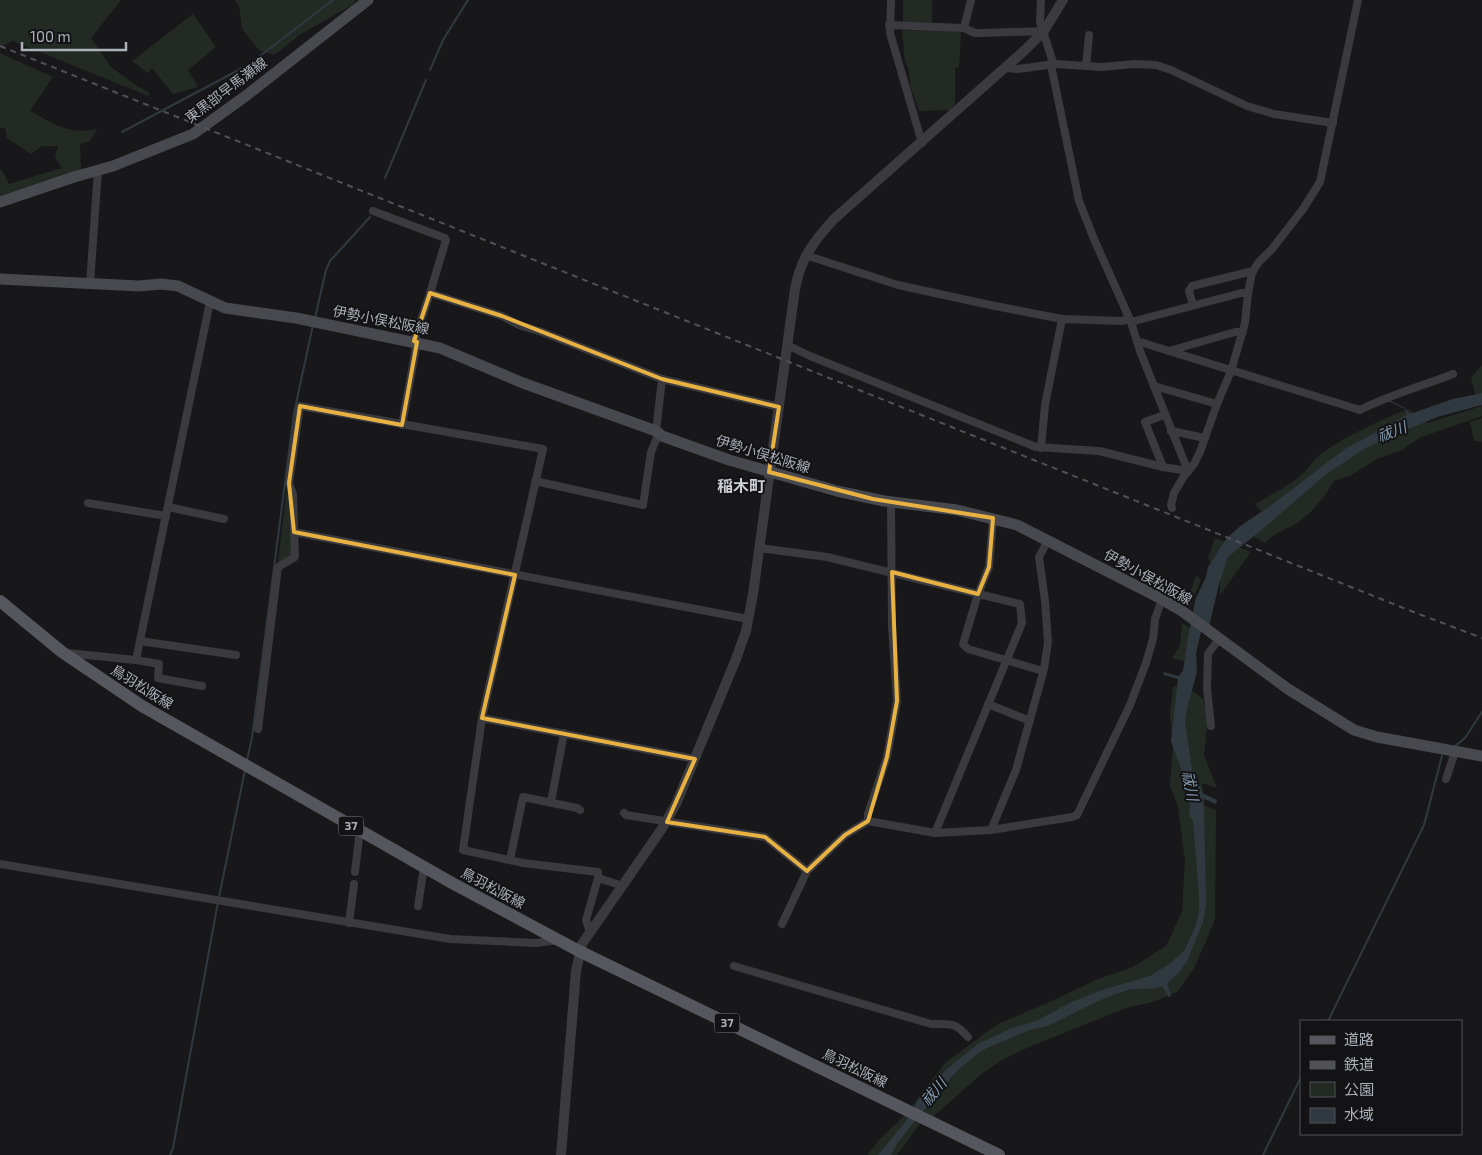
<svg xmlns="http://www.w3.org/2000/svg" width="1482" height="1155" font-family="'Exo 2','Noto Sans JP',sans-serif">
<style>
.green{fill:#232a24}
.water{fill:#313940}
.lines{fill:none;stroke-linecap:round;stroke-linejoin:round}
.stream{stroke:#313940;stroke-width:2}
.minor{stroke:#3a3a3f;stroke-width:8}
.tertiary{stroke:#3a3a3f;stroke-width:10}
.secondary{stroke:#48494f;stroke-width:11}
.primary{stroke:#56575e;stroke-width:12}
.rail{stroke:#515258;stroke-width:2;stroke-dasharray:6 5;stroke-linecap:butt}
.marked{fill:none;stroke:#e8b242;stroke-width:4;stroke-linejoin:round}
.labels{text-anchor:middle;stroke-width:4;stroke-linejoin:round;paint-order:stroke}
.shield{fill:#131315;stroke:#7d8188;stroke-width:1}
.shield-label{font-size:12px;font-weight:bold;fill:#abb0b9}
.street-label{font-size:14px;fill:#abb0b9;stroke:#131315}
.water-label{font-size:15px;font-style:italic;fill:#859db2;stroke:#131315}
.quarter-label{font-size:16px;font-weight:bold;fill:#cccfd6;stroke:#131315}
</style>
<rect width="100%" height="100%" fill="#18181a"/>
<!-- green -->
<g class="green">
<path d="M0,0H121L91,38L111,67L137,86L150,93L148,96L13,41L0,47Z"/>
<path d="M235,0H356L352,5L301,34L274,55L259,50L242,29L239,6Z"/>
<path d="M903,0H932V23L903,22Z"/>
<path d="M193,14L216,47L188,70L198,87L173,94L152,68L148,73L132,61Z"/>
<path d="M902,30L961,31L959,67L955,68V104L950,110L919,111L910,85L909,70L905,62Z"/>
<path d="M0,53L53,77L30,111C54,124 68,135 97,129L90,141L80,144L81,170L0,198V170H2L9,184L62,168L55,157L58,146H42L31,154L7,138L5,128H0Z"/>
<path d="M1482,365V402L1475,393L1471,378Z"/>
<path d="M1482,406V416L1419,438L1402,450L1377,459L1350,476L1334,481C1325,496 1315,510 1301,520C1290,529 1275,531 1265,543L1252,536L1270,523L1255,504C1272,494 1290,486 1304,472C1311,466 1315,457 1322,453C1349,434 1378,421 1409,409L1428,423Z"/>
<path d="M1482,418V442L1474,441L1470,422Z"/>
<path d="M287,486L291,494L293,555L278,563Z"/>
<path d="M1215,538L1251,552L1220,595V577L1208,558Z"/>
<path d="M1196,576L1201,579L1190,608L1186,604Z"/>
<path d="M1182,623L1191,629L1186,662L1172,658L1180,646Z"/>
<path d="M1176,686L1194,692L1203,699L1208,718L1204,755L1217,788L1202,783L1205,806L1216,810L1215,919L1207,939L1194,968L1177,992L1153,1002L1126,1008L1029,1047L1000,1061L979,1076L933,1117L911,1107L946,1062L998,1024L1052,1001L1098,979L1131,968L1166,946L1182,912L1185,862L1178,807L1170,785L1173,748L1170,715L1173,687Z"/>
<path d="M905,1115L921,1122L897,1155H868L879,1140Z"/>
</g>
<!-- water -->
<path class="water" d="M1482,393V405L1437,417L1387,438L1364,449L1324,476L1264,528L1228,557L1219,584L1209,627L1201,632L1196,653L1197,672L1187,708L1185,723L1193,775L1201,788L1202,793L1217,800L1216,804L1202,798L1204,808L1206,905L1203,922L1187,961L1179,973L1167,983L1171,996L1169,997L1162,986C1151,991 1140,987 1128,990C1100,998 1071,1015 1045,1027L1032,1029L985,1049L977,1054L958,1070L942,1088L898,1142L891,1155H878L910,1116L917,1102L927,1090L948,1068L978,1044L1012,1028L1036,1021L1072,1002L1102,990L1150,976L1169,964L1184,951L1196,925L1199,911V895L1193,820L1189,816L1190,808L1188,788L1171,741L1178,679L1164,675L1163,672L1179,676L1183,670L1192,615L1196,598L1206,577L1208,567L1226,539L1239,527L1270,506L1345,449L1407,415L1405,409L1388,401L1389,400L1405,408L1410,414L1453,399Z"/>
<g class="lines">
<!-- stream -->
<g class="stream">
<path d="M430,70L443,40L468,0"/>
<path d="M122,132L248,65L333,0"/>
<path d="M385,178L426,80"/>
<path d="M315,318L326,270L330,261L370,217"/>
<path d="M1455,746L1465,738L1482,712"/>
<path d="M247,760L252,738L294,413L313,325"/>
<path d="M219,897L245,770"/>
<path d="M1328,1021L1424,825L1442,756"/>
<path d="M170,1155L173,1148L218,902"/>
<path d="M1263,1155L1301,1077"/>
</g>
<!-- minor -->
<g class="minor">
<path d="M891,0L890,33L922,143"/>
<path d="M1041,0L1040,22L1052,59L1051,65L1079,201L1094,239L1131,322L1140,351L1188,471"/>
<path d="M889,25L964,28L975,33H981L1044,31"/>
<path d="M964,28L971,0"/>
<path d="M1086,66L1089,35"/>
<path d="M1005,68L1018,69L1055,64L1102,67L1134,64L1156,65L1171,70L1247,106L1274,114L1333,123"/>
<path d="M373,211L445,238L446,240L430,293"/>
<path d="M805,255L898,285L990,305L1062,319L1121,321L1129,319"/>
<path d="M90,284L98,170"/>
<path d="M1193,305L1189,291L1192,286L1253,271"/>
<path d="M1131,322L1241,293H1248"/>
<path d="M414,341L430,293L502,316L519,325L542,332L662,379L779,407"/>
<path d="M1137,341L1360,410C1390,395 1422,386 1453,374"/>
<path d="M787,345L810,356L1036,447L1099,451L1163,467L1188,471"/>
<path d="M1169,351L1235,332H1243"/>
<path d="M1154,386L1217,404"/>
<path d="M402,425L417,342"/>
<path d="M656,431L662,379"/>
<path d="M1171,431L1205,438"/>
<path d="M1041,448L1045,405L1062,319"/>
<path d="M1163,467L1145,422L1164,415"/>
<path d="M535,481L643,505L651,452L659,433"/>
<path d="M88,503L166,516"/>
<path d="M168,507L224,519"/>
<path d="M1172,508L1171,505L1174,493L1184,476L1194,464L1200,452L1217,404L1231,371L1245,323L1248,293L1252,273L1258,263L1272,249L1303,209L1320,182L1358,0"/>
<path d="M993,518L989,567L978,594L963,644L968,649L1043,671"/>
<path d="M294,532L748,619"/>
<path d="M759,548L827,557L1020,604L1022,623L935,833"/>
<path d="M140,641L236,655"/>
<path d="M67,653L136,660L210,302"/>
<path d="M136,660L159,664L158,678L202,686"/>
<path d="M988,704L1030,721"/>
<path d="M482,718L695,759"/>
<path d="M1211,726L1207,688L1208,654L1219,639"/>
<path d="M258,729L278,567L295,557L293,494L289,483L300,406L543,449L482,718L463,850L523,863L598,872V878L586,920L590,933"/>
<path d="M1446,779L1455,752"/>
<path d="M551,802L564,733"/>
<path d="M624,813L626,815L765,837L807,871"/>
<path d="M868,821V814L887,757L897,701L892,626L891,502"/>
<path d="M991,830L1016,770L1044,669L1048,642L1045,601L1039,557L1048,540"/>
<path d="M510,860L523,797L577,808L580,810"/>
<path d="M0,864L450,939L536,943L559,940"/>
<path d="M355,872L360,830"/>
<path d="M598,878L623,886"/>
<path d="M418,906L424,867"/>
<path d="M349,923L354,884"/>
<path d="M782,924L807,871L845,835L868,821L935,833L991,830L1072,817L1077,815L1130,705L1146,663L1153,639L1155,619L1162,599"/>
<path d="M734,966L931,1024C951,1024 955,1022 968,1037"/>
</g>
<!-- tertiary -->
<path class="tertiary" d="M561,1155L576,971L582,944L661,830L676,804L736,659L746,631L753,594L795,289C801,258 813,242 834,219L1025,50L1044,31L1063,0"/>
<!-- secondary -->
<g class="secondary">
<path d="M0,202L74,177L113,166L193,134L247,95L368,0"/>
<path d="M0,279L139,286L161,284L178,286L225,308L296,318L440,348L523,383L656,431L662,436L729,460L837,491L884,501L957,510L1017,525L1156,596L1182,611L1288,689L1354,730L1377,737L1482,756"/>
</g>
<!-- primary -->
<path class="primary" d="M0,601L62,652L142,706L452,883L579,951L999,1155"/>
<!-- rail -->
<path class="rail" d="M0,46L1411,611L1482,638"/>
</g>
<!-- marked area -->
<path class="marked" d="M430,293L502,316L662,379L779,407L769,472L873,499L993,518L989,567L978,594L892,572L897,701L887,757L868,821L845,835L807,871L765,837L667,822L695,759L482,718L515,575L294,532L289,483L300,406L402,425L417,342L414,341Z"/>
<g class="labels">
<!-- shield labels -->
<g class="shield">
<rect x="338.5" y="816.5" width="25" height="19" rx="4"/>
<rect x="714.5" y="1013.5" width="25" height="19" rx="4"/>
</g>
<g class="shield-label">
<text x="351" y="830">37</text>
<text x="727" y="1027">37</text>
</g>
<!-- street labels -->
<g class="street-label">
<text transform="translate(226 90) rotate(-37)" y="5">東黒部早馬瀬線</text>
<text transform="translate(381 320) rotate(11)" y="5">伊勢小俣松阪線</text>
<text transform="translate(763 454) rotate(17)" y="5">伊勢小俣松阪線</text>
<text transform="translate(1148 577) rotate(29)" y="5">伊勢小俣松阪線</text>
<text transform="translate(142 687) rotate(32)" y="5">鳥羽松阪線</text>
<text transform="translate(493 888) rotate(28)" y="5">鳥羽松阪線</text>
<text transform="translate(855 1068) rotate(26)" y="5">鳥羽松阪線</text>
</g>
<!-- water labels -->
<g class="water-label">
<text transform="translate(1392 432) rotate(-21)" y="5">祓川</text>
<text transform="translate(1190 786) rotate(79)" y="5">祓川</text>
<text transform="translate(934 1092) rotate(-50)" y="5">祓川</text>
</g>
<!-- quarter labels -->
<g class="quarter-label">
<text x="741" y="492">稲木町</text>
</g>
</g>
<!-- legend -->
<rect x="1300" y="1020" width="162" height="115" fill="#131315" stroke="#505257"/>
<rect x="1310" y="1036" width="25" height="8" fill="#56575e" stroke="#505257"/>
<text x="1344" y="1045" font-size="15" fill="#abb0b9">道路</text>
<rect x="1310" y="1061" width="25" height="8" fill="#515258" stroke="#505257"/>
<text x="1344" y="1070" font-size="15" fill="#abb0b9">鉄道</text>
<rect x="1310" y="1082" width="25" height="15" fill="#232a24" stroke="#505257"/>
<text x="1344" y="1095" font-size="15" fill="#abb0b9">公園</text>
<rect x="1310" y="1108" width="25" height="15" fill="#313940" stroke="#505257"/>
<text x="1344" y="1120" font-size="15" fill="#abb0b9">水域</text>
<!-- scale -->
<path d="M22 42v8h104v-8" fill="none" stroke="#abb0b9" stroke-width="2.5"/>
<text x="30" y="42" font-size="15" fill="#abb0b9" stroke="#131315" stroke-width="4" paint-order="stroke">100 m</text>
</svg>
